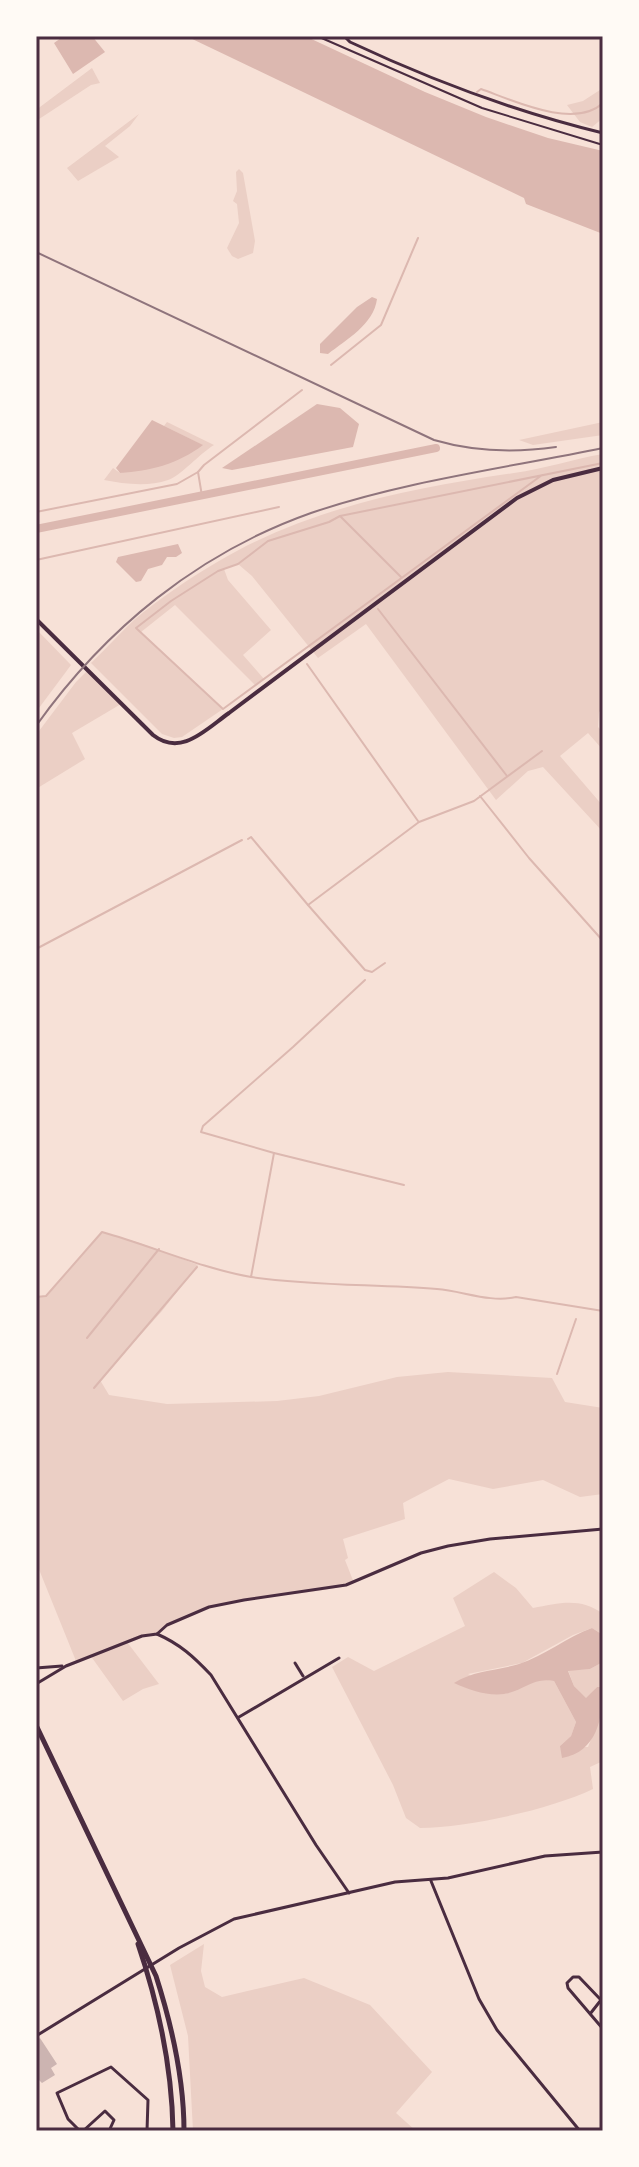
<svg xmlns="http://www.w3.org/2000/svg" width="639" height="2167" font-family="Overpass,sans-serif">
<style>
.green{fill:#ebcfc5}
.water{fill:#dcb8b0}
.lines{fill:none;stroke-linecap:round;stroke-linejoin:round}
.stream{stroke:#dcb8b0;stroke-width:2}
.canal{stroke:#dcb8b0;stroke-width:8}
.building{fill:#ccb4b1}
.path{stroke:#4a2c40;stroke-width:2}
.minor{stroke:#4a2c40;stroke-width:3}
.tertiary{stroke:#4a2c40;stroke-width:4}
.primary{stroke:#4a2c40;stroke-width:5}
.rail{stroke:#8f747c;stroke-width:2}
.neatline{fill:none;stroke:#4a2c40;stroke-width:3}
</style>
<rect width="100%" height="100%" fill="#f7e1d7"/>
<!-- green -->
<g class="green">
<path d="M92,68L100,83L91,85L36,121V110Z"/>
<path d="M603,88V118L592,127L580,122L567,105L583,101Z"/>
<path d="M139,114L130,126L105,146L119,157L78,181L67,168Z"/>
<path d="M239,169L243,173L255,241L253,253L238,259L232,256L227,248L239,223L237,204L233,201L237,191L236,172Z"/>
<path d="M167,422L214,445C199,454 182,475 168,480C148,487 124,484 104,480L113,468L120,473L202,445L164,426Z"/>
<path d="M603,422V435L533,445L519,440Z"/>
<path d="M603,454V709L599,712L598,727L603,732V750L588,733L560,756L603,806V832L543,767L528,771L496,800L366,624L318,658L252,576L238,564L224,569L228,580L271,630L243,655L264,679L255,685L175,605L141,632L223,709L182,737L174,738L162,734L91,663C106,649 119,634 134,620C160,598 190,578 219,561C309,508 412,488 514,473C544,469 573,459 603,454Z"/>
<path d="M36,629L71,665L36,712Z"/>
<path d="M88,670L121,704L72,733L85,759L36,789V735L76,682Z"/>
<path d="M102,1232L140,1243L198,1265L162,1311L100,1380L109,1395L167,1404L277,1401L319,1396L397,1377L448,1372L552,1378L565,1402L603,1408V1494L580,1497L543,1480L493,1489L449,1479L403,1503L405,1519L343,1539L348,1558L345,1560L354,1583C294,1602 205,1589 157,1634L150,1633L127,1642L159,1684L143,1689L123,1701L90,1655L76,1661L36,1562V1297L47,1296Z"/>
<path d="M494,1572L516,1588L533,1608C559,1603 581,1597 603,1614V1635L592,1628L573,1635L522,1663L468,1674L505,1694L541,1679L554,1681L576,1722L571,1736L560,1746L588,1747L603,1710V1761L590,1767L593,1789C549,1810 469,1827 420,1828L406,1818L393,1785L332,1667L348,1657L374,1671L465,1626L453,1598Z"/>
<path d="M603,1662V1687H597L586,1699L574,1686L568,1670L590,1669Z"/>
<path d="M204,1944L201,1971L205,1987L222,1997L304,1978L370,2005L432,2072L396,2113L416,2131H193L188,2036L170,1965Z"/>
</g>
<!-- water -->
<g class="water">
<path d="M60,36H92L105,52L73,74L54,43L61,38Z"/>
<path d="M186,36H305L425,92L486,117L548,138L603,151V234L526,204L524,198Z"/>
<path d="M372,297L377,299C374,324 346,340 328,354L320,353V344L357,307Z"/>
<path d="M317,404L340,408L359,424L353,447L232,470L222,468Z"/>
<path d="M152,420L203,445C178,464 150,471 120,473L116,468Z"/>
<path d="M178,544L182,553L176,557H167L162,565L148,569L141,581L136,582L116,562L118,557Z"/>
<path d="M592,1628L603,1635V1662L590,1669L568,1671L574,1686L586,1698L597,1687H603C603,1718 597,1752 562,1758L560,1746L571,1736L576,1722L554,1681C532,1677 524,1691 504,1694C487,1696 469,1690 454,1683C474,1670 496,1671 519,1664C544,1656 567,1637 592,1628Z"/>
</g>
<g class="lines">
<!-- stream -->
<g class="stream">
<path d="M477,92L481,89C512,100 574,130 603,103"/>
<path d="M331,365L381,325L418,238"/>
<path d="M542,475L223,709L136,628L171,601L218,571L238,564L268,541L329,522L340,516L603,463"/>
<path d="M202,496L198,472L204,465L302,390"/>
<path d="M36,512L177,484L198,472"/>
<path d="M340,516L401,577"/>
<path d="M36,560L279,507"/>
<path d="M378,609L507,776"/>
<path d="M307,664L418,821"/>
<path d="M480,796L529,858L603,941"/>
<path d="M248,839L251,837L308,905L419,822L474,801L542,751"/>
<path d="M308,905L365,970L372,972L385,963"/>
<path d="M36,949L242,840"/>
<path d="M274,1153L404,1185"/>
<path d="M251,1277C313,1286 375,1284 437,1289C463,1291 490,1303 516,1297L603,1311"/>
<path d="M36,1297L46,1296L102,1232C152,1246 200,1268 251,1277L274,1153L201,1132L203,1126L293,1047L365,980"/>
<path d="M87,1338L159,1249"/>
<path d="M557,1374L576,1319"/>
<path d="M94,1388L197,1267"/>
</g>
<!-- canal -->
<path class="canal" d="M36,529L436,448"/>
</g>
<!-- building -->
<path class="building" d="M40,2038L57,2064L51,2068L55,2075L42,2083L36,2077V2041Z"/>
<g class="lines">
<!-- path -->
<path class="path" d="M317,36L482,108L603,145"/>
<!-- minor -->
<g class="minor">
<path d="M344,36L350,42C431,80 516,112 603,133"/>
<path d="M157,1634C180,1644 194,1657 211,1675L316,1845L349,1893"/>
<path d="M295,1663L303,1676"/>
<path d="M36,1668L62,1666"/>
<path d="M36,1684L66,1666L142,1636L157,1634L167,1625L209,1607L244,1600L346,1585L421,1553L448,1546L490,1539L603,1529"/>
<path d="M239,1717L339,1658"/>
<path d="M431,1881L479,1999L497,2030L580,2131"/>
<path d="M590,2014L601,2000L579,1977H573L567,1983L568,1988L603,2029"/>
<path d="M36,2036L179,1948L234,1919L395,1882L448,1878L545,1856L603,1852"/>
<path d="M80,2131L68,2119L57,2093L111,2067L148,2100L147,2131"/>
<path d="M83,2131L105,2111L114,2120L109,2131"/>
</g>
<!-- tertiary -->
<path class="tertiary" d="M36,619L153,735C181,757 205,730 229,713L517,498L553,480L603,468"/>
<!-- primary -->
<g class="primary">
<path d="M36,1725L156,1976C172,2026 184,2078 184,2131"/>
<path d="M138,1944C159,2006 172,2066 173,2131"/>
</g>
<!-- rail -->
<g class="rail">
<path d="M36,252L434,440C475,452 514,453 556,447"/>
<path d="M36,726C105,629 198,553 311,513C405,481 506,468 603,448"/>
</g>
</g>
<!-- border -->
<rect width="639" height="2167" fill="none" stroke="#fffaf5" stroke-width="76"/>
<rect x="38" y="38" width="563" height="2091" class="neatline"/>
</svg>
